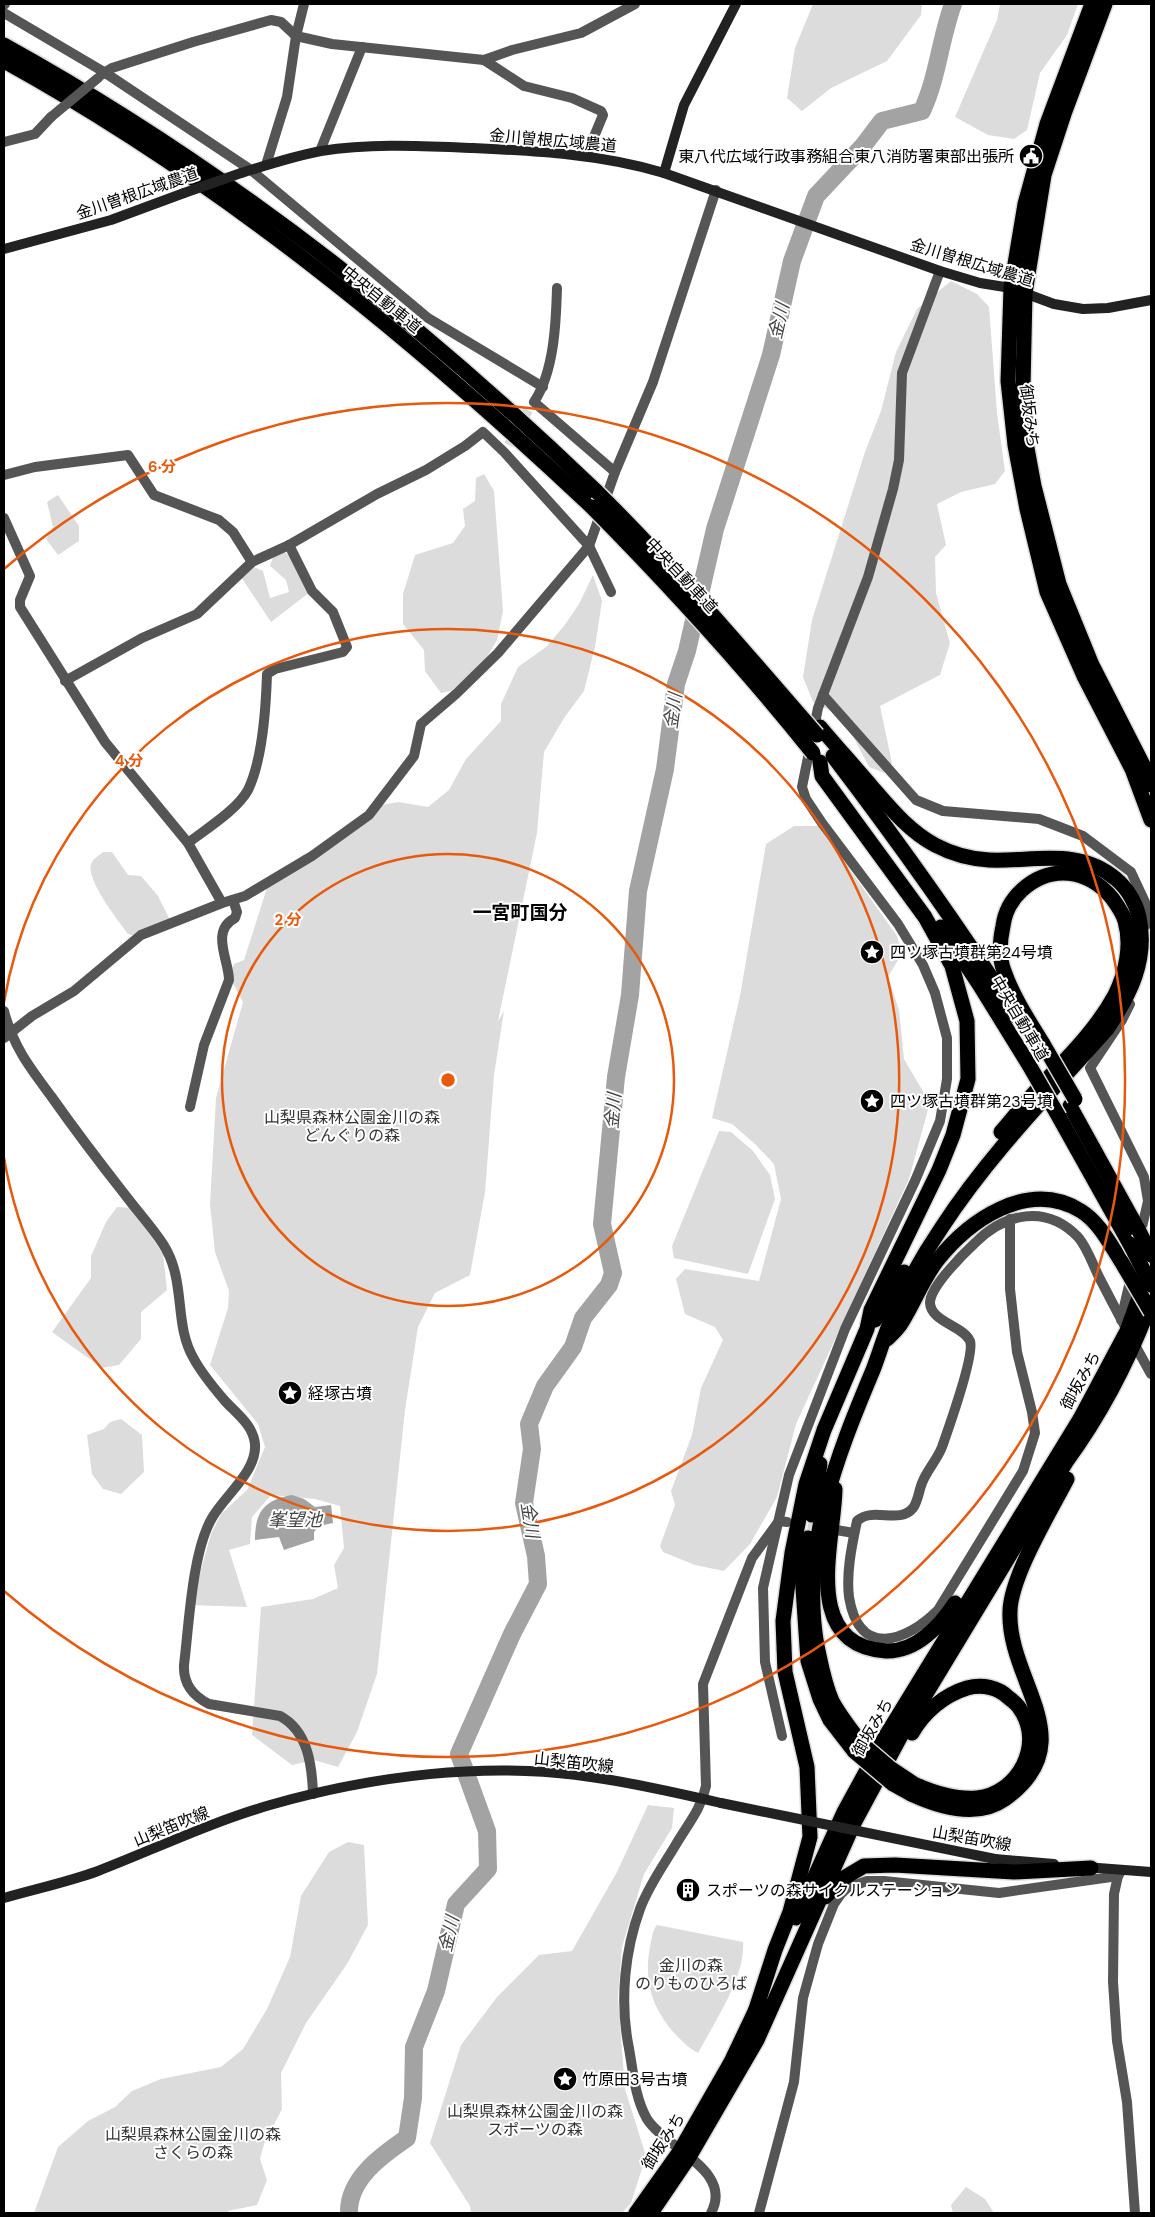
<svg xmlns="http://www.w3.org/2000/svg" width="1155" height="2217" font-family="'DM Sans','Noto Sans JP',sans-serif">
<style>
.green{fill:#dcdcdc}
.water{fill:#a3a3a3}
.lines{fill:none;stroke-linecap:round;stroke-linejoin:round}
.river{stroke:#a3a3a3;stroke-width:18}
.street-tunnel{stroke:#d9d9d9;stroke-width:10;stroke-dasharray:10 5;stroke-linecap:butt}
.highway-casing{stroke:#dbdbdb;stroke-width:18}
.street{stroke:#555;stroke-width:10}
.secondary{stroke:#222;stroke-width:10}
.highway{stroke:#000;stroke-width:15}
.highway-bridge-casing{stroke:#dbdbdb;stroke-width:18;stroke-linecap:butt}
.street-bridge{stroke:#555;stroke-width:10}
.secondary-bridge{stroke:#222;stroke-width:10}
.highway-bridge{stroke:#000;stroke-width:15}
.ring{fill:none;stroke:#e8590c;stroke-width:2.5}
.labels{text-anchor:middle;stroke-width:4;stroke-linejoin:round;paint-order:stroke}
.street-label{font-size:16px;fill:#000;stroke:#fff}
.poi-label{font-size:16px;fill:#000;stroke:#fff;text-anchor:start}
.park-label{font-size:16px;fill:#333;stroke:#fff}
.water-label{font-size:18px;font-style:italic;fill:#444;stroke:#fff}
.quarter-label{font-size:19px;font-weight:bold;fill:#000;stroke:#fff}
.centre{fill:#e8590c;stroke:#fff;stroke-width:2.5}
.ring-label{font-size:15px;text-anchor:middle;font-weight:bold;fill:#e8590c;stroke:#fff;stroke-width:4;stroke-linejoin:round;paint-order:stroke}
</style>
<rect width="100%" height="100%" fill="#fff"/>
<!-- green -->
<g class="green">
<path d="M813,4H922L921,15L887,61L831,88L802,111L787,98L795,48Z"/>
<path d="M1000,4H1078L1067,35L1040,73L1027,130L1014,139L988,135L955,117L997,20Z"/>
<path d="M951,281L977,294L989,307L997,413L1005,471L995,484L961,492L937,504L946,545L935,557L936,593L950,643L940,675L880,706L892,763L884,773L869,767L843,717L813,702L803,677L812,620L865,452L881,411L896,352L917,309Z"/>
<path d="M484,474L494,491L503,611L497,640L486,659L451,691L441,693L425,671L424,650L403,624V594L415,555L453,543L465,526L463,509L475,501L476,478Z"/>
<path d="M58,495L79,526V541L58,555L46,539L53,527L47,502Z"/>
<path d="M284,551L292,558L310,592L271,622L241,577L252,566L263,571L270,598L289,592L286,580L270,566L273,557Z"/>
<path d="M593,575L602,601L595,647L584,691L564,718L544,752L537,833L498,1021L504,1011L494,1075L485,1192L470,1275L435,1293L418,1327L405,1410L377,1674L357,1732L338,1767L314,1760L292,1765L252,1735L261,1607L313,1599L338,1588L334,1565L344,1548L340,1506L315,1499L271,1495L252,1517L250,1544L229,1550L247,1607L191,1605L211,1534L221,1514L247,1490L265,1447L258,1424L210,1365L228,1308L229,1291L215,1252L210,1204L216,1098L243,1002L229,976L234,964L244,960L267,888L303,855L328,849L382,805L398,802L428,807L449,790L466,759L501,721V704L518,667L546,647L564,626L579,604Z"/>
<path d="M794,826H819L897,936L902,953L888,977L899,1010L904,1059L924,1093L929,1106L909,1179L796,1424L777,1497L750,1544L724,1571L695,1565L663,1552L660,1546L675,1505L671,1491L692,1435L701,1388L723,1340L715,1327L685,1314L676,1279L685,1269L759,1281L781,1199L774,1164L755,1144L732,1124L712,1118L740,996L766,844Z"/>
<path d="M103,852H112L128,875L141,876L158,896L170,920L135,936L128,934C119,921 83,877 92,862C94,858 100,855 103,852Z"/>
<path d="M719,1131L731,1132L753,1151L770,1175L775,1199L748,1274L674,1258L672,1246Z"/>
<path d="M117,1207L132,1208L163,1254L167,1290L141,1312V1339L119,1365L102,1368L52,1332L91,1278V1256L106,1222Z"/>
<path d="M121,1419L142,1435L144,1472L121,1494L103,1489L92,1474L87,1435L104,1429L110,1422Z"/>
<path d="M648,1805L674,1808L672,1828L644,1874L622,1947L618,1997L625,2089L646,2156L631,2203L622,2213H471L470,2206L430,2143L461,2045L497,1997L539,1955L572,1951L617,1872Z"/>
<path d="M348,1842L364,1845L368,1925L347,1964L306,2023L281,2073L282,2109L264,2144L260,2159L267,2180L257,2205L228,2211V2213H34L58,2147L88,2121L115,2107L132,2091L161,2079L221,2067L243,2049L267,2009L290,1957L301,1896L329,1852Z"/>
<path d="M657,1925L743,1942C746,1976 714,2023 698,2053C690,2049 684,2043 677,2036C653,2011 643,1982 650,1947C652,1939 652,1931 657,1925Z"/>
<path d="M966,2187L985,2199L994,2213H953L951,2205Z"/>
</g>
<!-- water -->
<path class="water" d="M292,1495L304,1499L315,1507L331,1505L333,1523L319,1526L314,1532V1540L284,1550L279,1537L255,1540C255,1512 264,1500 292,1495Z"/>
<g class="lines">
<!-- river -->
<path class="river" d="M349,2213C348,2179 382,2155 407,2138L413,2098L414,2047L436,1991L456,1904L488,1869L487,1831L459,1754L512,1634L538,1584L536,1556L524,1503L532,1449L529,1424L545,1386L573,1347L583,1318L609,1285L613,1273L602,1224L616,1077L630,995L638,891L665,769L676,684L687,651L715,529L771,355L792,261L816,196L863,146L882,121L922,111C938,76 940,40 953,4"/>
<!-- street-tunnel -->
<g class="street-tunnel">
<path d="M509,445L528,410"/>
<path d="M793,1523L825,1528"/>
</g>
<!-- highway casing -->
<g class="highway-casing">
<g id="highway">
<path d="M1092,4L1047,124L1025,204L1011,288L1008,381L1015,445L1027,509L1047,592L1084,676L1132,769L1151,820"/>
<path d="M1105,4L1065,111L1044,175L1025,293L1023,386L1027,448L1034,486L1059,584L1092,665L1144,767L1151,785"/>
<path d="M4,45C221,165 419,320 597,492"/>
<path d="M4,61C220,180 413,338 592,507"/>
<path d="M820,727C837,747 855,767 872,787C891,809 909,831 935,845C952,854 970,859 989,860C1033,862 1079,847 1116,879C1127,888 1136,903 1139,917C1148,960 1130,995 1107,1029C1050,1093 989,1155 942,1227C923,1255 906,1285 893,1316C885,1333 880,1352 873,1370C836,1458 800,1549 817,1646C821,1664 824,1683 832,1701C840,1716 852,1731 862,1744"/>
<path d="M833,756C897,840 959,927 1017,1017"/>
<path d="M941,927L979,984L1029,1065"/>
<path d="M1070,1106L1139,1231"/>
<path d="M1059,1117L1130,1244"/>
<path d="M1001,1132C1013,1118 1024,1104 1036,1091C1064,1061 1095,1032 1115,995C1126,973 1132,945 1125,921C1123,913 1117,905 1112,898C1088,869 1051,864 1022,890C1011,900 1005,911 1003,926C1000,940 998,956 1004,971C1013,997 1029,1021 1043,1044"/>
<path d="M875,1320L904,1272"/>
<path d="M887,1339C892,1334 898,1329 902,1322C914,1303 922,1281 936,1262C968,1221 1028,1178 1081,1211C1099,1222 1110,1244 1121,1261"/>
<path d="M835,1489C834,1543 800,1645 886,1651C916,1652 940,1626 955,1603"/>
<path d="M812,1515L820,1464"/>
<path d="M808,1538L802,1574L808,1661L820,1699L830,1720L854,1751"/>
<path d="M912,1733C924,1712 944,1695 967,1688C982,1684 998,1687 1009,1698C1013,1701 1018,1705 1020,1709C1045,1744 1018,1794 977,1798C955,1800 934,1793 914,1784"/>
<path d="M911,1794C939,1807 977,1819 1005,1799C1085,1741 1007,1682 1010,1611C1011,1576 1050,1512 1067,1479"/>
<path d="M825,1897L842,1879L864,1866L895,1865L1014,1872L1091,1868"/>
<path d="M796,1918L844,1812L884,1739L1080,1419L1127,1331L1151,1264"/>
<path d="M756,2009L775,1950L790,1912L810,1837L807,1767L785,1672L783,1621L792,1553L806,1484L824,1430L867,1329L871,1310L939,1170L953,1135L968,1079L967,1021L952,966L925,917L822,776L820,762"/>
<path d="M636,2213L680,2151L731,2062L760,2001"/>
<path d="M651,2213L689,2157L757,2040L854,1823L904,1730L1066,1462C1102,1413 1130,1358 1151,1302"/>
</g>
</g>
<!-- street -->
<g class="street">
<path d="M4,5L5,4"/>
<path d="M4,13L104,72L251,170L428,318L543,387"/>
<path d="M484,60L512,50L581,33L635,4"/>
<path d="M101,75L112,68L193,42L271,20L281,22L296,36L332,44L484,60L524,86L572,98L601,111L603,115L586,156"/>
<path d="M4,142L35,134L51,117"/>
<path d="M320,151L362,47"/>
<path d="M266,165L287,97L296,36L304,4"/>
<path d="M557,288C556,324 554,372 534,402L615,472"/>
<path d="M4,475L35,467L128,455L154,495L219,520L233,532L252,562"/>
<path d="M4,518L30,576L20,600V607L105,742L188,843L222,903"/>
<path d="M65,681L142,638L197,614L252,562L289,545L377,494L426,470L465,446L483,432L504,452L589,546L611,592"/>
<path d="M823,695L916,800L943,811L1039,819L1083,836L1131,872L1145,902L1146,925"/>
<path d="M188,843C206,829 237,810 248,790C262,761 266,706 267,674L275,669L343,652L347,647L333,612L312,591L289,545"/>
<path d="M1130,1004L1122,1020L1090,1068L1144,1177L1148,1201L1140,1236"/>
<path d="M4,1011C13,1046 30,1068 51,1096C75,1130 100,1163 126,1196C138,1212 152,1227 163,1244C187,1281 173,1324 194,1359C202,1374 214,1388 225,1401C237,1414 253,1425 255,1444C257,1472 225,1495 212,1518C192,1552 189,1625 184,1665C183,1684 193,1696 209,1704L280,1716C308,1731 312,1765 313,1794"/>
<path d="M4,1038L32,1016L74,991L141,935L222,903L245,896L312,856L369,815L414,756L421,724L456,694L498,653L589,546L615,472L653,382L716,190"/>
<path d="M190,1107L204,1045L229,980C229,960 210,931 235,918L237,912L233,900"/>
<path d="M1010,1219V1289L1017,1352L1032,1412L1035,1433L1023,1471L938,1610C906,1642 859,1659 849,1597C846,1572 852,1545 857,1521C873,1506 899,1525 913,1508C918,1502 919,1490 922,1483C927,1470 937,1460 942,1447C948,1430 975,1354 970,1341C964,1326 931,1322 930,1303C930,1287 963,1254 975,1243C1005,1213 1046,1204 1078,1237C1087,1247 1093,1265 1099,1277C1116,1310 1133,1342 1151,1374"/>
<path d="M1121,1320L1131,1277"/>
<path d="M836,1530L854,1533"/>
<path d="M782,1736L765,1662L763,1588L789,1475L845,1329L915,1181L940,1121L947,1079V1038L935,993L923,965L898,924L822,823L806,799L802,787L818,708L868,577L893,489L899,460L902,373L940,271"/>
<path d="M1118,1876L1114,1894L1113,1982L1117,2041L1127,2102L1135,2213"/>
<path d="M711,2213C734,2170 666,2149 647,2119C634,2096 633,2068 628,2043C620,1999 625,1950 640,1909C648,1887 663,1866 675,1846C687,1825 701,1810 706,1786L703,1684L752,1558L779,1521L787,1522"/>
<path d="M759,2213L794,2082L803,1998L818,1944L834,1904L841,1894L847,1888L867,1881H884L999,1893L1118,1876L1122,1870"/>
</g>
<!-- secondary -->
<g class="secondary">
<path d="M241,173C267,165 294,156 321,151C372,143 422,146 473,148C537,151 601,154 664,173L940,271L980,283L1011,288L1054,304L1083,309L1108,308L1151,300"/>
<path d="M664,173L684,105L736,4"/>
<path d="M4,249L111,220L184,193"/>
<path d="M995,1859L1054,1864"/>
<path d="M1085,1867L1151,1872"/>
<path d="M4,1898C35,1889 68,1882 98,1871C155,1849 211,1822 270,1805C372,1776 486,1761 591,1777C635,1783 678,1793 721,1803"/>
</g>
<!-- highway -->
<use href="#highway" class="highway"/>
<!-- highway-bridge casing -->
<g class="highway-bridge-casing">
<g id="highway-bridge">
<path d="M597,492C675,569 745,652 817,735"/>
<path d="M592,507C670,586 744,667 813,753"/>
<path d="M1043,1044L1075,1099"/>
<path d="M1029,1065L1059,1117"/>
<path d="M1139,1231L1151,1255"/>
<path d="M1130,1244L1151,1285"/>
<path d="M1121,1261L1151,1312"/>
<path d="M862,1744L890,1768L914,1784"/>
<path d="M854,1751L893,1784L911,1794"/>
</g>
</g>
<!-- street-bridge -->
<path class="street-bridge" d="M51,117L98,78"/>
<!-- secondary-bridge -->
<g class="secondary-bridge">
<path d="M184,193L241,173"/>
<path d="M721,1803L995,1859"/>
</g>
<!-- highway-bridge -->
<use href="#highway-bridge" class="highway-bridge"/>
</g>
<!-- distance rings -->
<g class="ring">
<circle cx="448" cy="1080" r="226"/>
<path d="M4 1002A451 451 0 1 1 4 1158"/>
<path d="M4 569A677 677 0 1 1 4 1591"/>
</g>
<!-- icons -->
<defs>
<g id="civic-disc" transform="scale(1.25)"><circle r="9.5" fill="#000" stroke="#fff"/><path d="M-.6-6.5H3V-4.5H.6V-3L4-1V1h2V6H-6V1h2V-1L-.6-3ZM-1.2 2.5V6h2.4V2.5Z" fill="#fff"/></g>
<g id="sight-disc" transform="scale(1.25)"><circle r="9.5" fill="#000" stroke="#fff"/><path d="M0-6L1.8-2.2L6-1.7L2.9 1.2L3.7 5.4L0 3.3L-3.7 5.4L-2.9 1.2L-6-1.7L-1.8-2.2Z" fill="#fff"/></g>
<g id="building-disc" transform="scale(1.25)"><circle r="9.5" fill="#000" stroke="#fff"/><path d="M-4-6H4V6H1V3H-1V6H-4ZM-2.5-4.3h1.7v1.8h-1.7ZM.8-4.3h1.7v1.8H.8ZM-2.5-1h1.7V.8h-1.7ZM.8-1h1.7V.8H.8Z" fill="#fff"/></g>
</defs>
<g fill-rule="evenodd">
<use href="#civic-disc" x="1031" y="156"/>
<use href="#sight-disc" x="872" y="952"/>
<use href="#sight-disc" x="872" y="1101"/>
<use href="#sight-disc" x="290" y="1393"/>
<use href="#building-disc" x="688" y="1890"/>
<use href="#sight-disc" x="565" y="2079"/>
</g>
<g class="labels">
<!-- street labels -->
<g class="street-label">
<text transform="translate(553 140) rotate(5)" y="6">金川曽根広域農道</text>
<text transform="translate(137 193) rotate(-19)" y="6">金川曽根広域農道</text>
<text transform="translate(972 262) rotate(17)" y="6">金川曽根広域農道</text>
<text transform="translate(382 299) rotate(39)" y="6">中央自動車道</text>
<text transform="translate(1030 416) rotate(83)" y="6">御坂みち</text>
<text transform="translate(682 575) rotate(47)" y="6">中央自動車道</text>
<text transform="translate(1020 1018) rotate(59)" y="6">中央自動車道</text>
<text transform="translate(1080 1380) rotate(-61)" y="6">御坂みち</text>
<text transform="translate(872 1727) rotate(-60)" y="6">御坂みち</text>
<text transform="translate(574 1762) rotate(6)" y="6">山梨笛吹線</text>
<text transform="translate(171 1826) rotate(-22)" y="6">山梨笛吹線</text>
<text transform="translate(972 1838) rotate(10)" y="6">山梨笛吹線</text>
<text transform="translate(663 2141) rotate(-57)" y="6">御坂みち</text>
</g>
<!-- poi labels -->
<g class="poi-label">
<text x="1014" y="162" text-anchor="end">東八代広域行政事務組合東八消防署東部出張所</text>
<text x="890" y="958">四ツ塚古墳群第24号墳</text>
<text x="890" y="1107">四ツ塚古墳群第23号墳</text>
<text x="308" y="1399">経塚古墳</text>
<text x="706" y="1896">スポーツの森サイクルステーション</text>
<text x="582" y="2085">竹原田3号古墳</text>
</g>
<!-- park labels -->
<g class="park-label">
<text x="352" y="1123">山梨県森林公園金川の森<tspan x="352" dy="18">どんぐりの森</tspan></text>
<text x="691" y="1971">金川の森<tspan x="691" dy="18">のりものひろば</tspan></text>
<text x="535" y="2117">山梨県森林公園金川の森<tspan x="535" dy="18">スポーツの森</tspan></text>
<text x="193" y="2140">山梨県森林公園金川の森<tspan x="193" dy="18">さくらの森</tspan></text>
</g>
<!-- water labels -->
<g class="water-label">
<text transform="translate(779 321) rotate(-77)" y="6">金川</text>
<text transform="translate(673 711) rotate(-82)" y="6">金川</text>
<text transform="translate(613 1111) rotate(-85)" y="6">金川</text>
<text x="295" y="1526">峯望池</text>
<text transform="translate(530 1520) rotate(81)" y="6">金川</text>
<text transform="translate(449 1934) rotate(-77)" y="6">金川</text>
</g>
<!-- quarter labels -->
<g class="quarter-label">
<text x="520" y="919">一宮町国分</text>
</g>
</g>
<circle cx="448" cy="1080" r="8" class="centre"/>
<g class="ring-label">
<text x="162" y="472">6 分</text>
<text x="129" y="766">4 分</text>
<text x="288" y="925">2 分</text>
</g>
<!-- border -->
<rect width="1155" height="2217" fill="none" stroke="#000000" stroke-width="10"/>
</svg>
